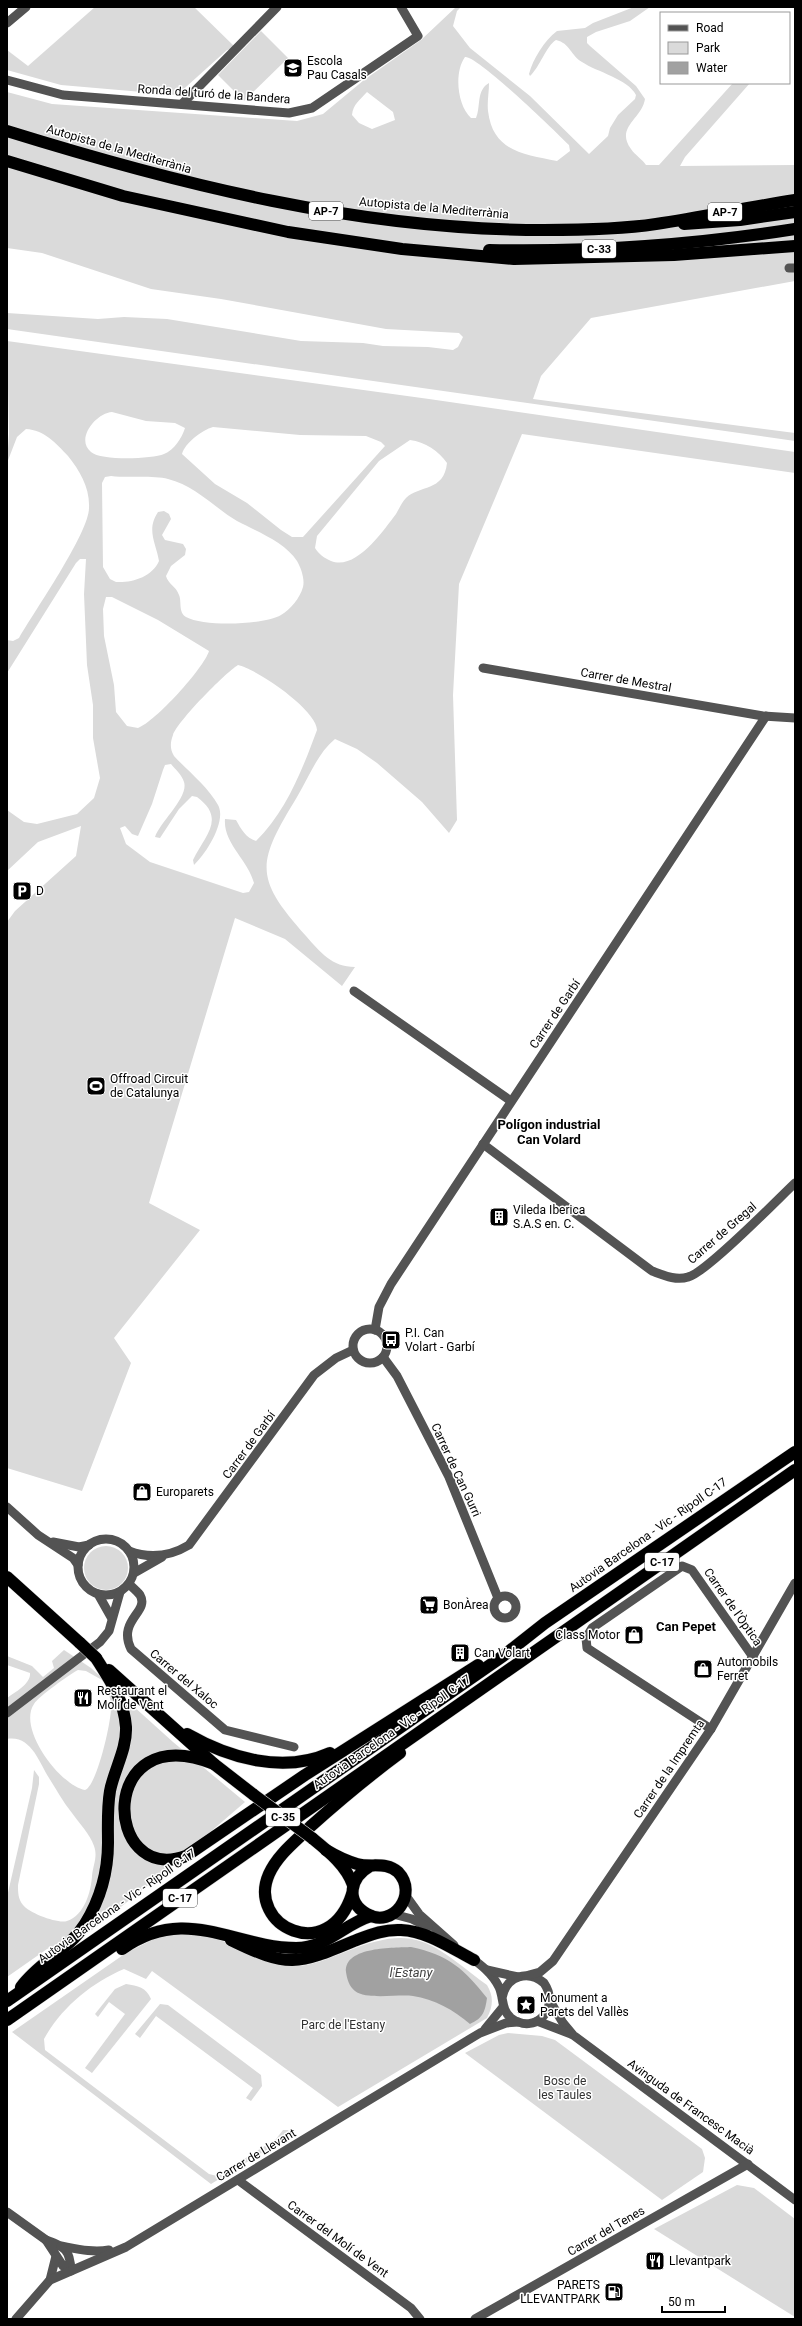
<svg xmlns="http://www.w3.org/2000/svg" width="802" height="2326" font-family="Roboto,sans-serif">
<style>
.green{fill:#dadada;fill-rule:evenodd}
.water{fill:#a1a1a1}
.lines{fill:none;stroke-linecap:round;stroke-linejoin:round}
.highway-casing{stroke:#dbdbdb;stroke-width:13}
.minor{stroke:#535353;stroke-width:9}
.highway{stroke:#000;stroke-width:12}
.highway-bridge-casing{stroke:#dbdbdb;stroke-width:13;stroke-linecap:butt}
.highway-bridge{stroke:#000;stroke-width:12}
.labels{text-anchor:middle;stroke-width:3;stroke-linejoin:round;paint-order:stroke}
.shield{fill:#fff;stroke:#4c4c4c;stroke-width:1}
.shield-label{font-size:11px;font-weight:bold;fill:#000}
.poi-label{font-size:12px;fill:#000;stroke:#fff;text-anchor:start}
.street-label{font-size:12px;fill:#000;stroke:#fff}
.park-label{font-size:12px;fill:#313131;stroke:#fff}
.neighbourhood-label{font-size:13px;font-weight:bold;fill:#000;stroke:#fff}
.water-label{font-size:13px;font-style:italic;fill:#424242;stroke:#fff}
</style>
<rect width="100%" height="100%" fill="#fff"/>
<!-- green -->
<g class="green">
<path d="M95,7H194L236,48L227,50L177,95L61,85L7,70V50L28,66Z"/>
<path d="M456,7H461L457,11L453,26L470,48L530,96L589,154L608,136L610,128L618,115L635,99L636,95C628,79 597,72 582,62C571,56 570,43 556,40C546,46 540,67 530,76L529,74C533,59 544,41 557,31L585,28L593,23L634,7H650L630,21L596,32L587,37V43L590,46L636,86L645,99C642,119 615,127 631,149C635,155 642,159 646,165H659L733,83H750L685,157L680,166L795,165V281L591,318L541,376L533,399L795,433V441L7,329V313L98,319L124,317L167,319L301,341L363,343L383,346L428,347L453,350L458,347L463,337L459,333L386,329L221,299L151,289L42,253L7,248V92L52,104L297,121L323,114L364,80L421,40ZM465,57C477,55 556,132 569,145L570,151L557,161C524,154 493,152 488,111C487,102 489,93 489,83C476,90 481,107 476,118H471C457,105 454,72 465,57ZM367,92L393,112L395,120L372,129L359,123L352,115C353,104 360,100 367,92Z"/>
<path d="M261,31L288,58L244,101L218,75Z"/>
<path d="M7,341L429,399L795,452V473L522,434L459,584L453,695L457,820L449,833L422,802L377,763L357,749L335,739C317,754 309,777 297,797C257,863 253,877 306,936C320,952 332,967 355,967L342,986L285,939L235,918L149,1203L200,1230L114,1338L131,1363L82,1491L7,1468V922L15,911L76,856L81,826L38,842L7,871V810L24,822L37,824L77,814L94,798L100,778L93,738V705L87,665L84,594L86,559H80L76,563L7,673V640L13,641L19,638C34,612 89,533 89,508C90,488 80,471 68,456C56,443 44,430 26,429L17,437L7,463L9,434ZM112,412L146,421L175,423L185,428C182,438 174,450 164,454C152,459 101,461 91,452C75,439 96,413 112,412ZM213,427L300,435L366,436L381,442L385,446L303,537H292L281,530L247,503L215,484L182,454C185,443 202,430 213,427ZM410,440C425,442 439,451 447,463C444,492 419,485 406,498C402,502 399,509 396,514C383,531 356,571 331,561C324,558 319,554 315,548L317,536L379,461ZM111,476C127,478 154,475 168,479C194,485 215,508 237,521C256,531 285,542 297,561C301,568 305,579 303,587C300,598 290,610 281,615C264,625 204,627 186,617C178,612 182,602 179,595C176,586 168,584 166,576L171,566L185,555L186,549L183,544L165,540L162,535L171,519L169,514L164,511L158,512C146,530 156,543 159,561C152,577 132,583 116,582L110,579L103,567L102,483L105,477ZM106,597H112L158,620L209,651C204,668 155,722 138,728L127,726L116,712L114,685L104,636L103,609ZM238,665C257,669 317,710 317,730C303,768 286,812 256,841C246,838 241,829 236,820L225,819C223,843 248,860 254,883L249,892L243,893L150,862L126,844L120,828L125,826L132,834L138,836L152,804L163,770L165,765L171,764C175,769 182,775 184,782C189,797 160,822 155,837L160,838L179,809L192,796L197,797C227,819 204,836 193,860L194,865C206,854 227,821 218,805C209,788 187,770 174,756C170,749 170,743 173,735C178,721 224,674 238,665Z"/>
<circle cx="106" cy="1568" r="22"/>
<path d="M64,1650L91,1668L173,1742L245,1802L151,1883L88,1933L47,1949L7,1977V1897L32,1788L34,1770L39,1777V1784L18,1885C18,1892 18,1899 23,1905C29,1913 58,1924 67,1921C85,1915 91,1891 92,1876C93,1865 98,1857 94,1846C90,1834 79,1823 72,1813C63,1802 56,1789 49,1778C39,1762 31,1735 7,1739V1698C15,1692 31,1684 30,1673L7,1665V1656L32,1666L43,1677L54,1668L52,1661ZM78,1670L86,1671L102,1680C107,1686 111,1699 111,1706C112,1719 97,1786 85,1790C61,1786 17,1729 34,1704C39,1696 69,1675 78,1670Z"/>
<path d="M180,1933C195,1935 210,1936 225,1942C248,1951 266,1964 293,1966C310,1967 329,1958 345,1952C417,1922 431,1943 487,1985C494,1997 493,2006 487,2018L338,2107L152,1971L146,1979L124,1969C91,1983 61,2008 44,2039L45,2050L209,2174L217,2176L276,2139L283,2130H288L291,2135L211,2184L12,2032L126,1953L154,1939Z"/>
<path d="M126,1984C138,1986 146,1987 151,1999L92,2073L85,2068L125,2014L109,2002L98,2017L95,2014L115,1989Z"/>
<path d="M160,2004L168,2005L261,2075L262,2086L251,2101L246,2098L253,2088L156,2016L140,2038L135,2034Z"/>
<path d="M508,2033L542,2036L555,2040L702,2149L705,2158L703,2172L662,2200L465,2053L499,2035Z"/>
<path d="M737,2185L754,2188L795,2219V2317L654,2229Z"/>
</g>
<!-- water -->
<path class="water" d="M411,1947C449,1955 464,1969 487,1998C485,2012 483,2018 470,2024C454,2010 434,1999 413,1996C398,1994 366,2000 355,1991C349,1986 347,1979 346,1972C344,1946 395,1948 411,1947Z"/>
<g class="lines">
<!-- highway casing -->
<g class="highway-casing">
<g id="highway">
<path d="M7,131C181,185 360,230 544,230C577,230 623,229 656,224C703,217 749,207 795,200"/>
<path d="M7,161L123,196L288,232L402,249L514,259L674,255L795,246"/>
<path d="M684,224L740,220L795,212"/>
<path d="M489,250C592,252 694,245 795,229"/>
<path d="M7,1577L80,1643"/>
<path d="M109,1670L214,1764L254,1795"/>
<path d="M187,1734C229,1758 283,1774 330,1753"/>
<path d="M214,1764C96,1717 103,1886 186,1856L305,1775L478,1665"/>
<path d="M312,1838C328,1851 346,1865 353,1885"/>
<path d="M326,1850C336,1856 346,1861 357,1864C371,1868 386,1861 398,1872C419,1894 393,1929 367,1914C344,1901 351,1877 370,1866"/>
<path d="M352,1894C329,1966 246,1926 269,1874C278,1854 296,1841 311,1826C340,1800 369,1776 400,1753"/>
<path d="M231,1940C288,1968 297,1965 354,1941C370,1935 384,1929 401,1930C427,1931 451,1948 474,1960"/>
<path d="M122,1949C186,1904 231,1947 296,1948C327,1948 344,1924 371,1916"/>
<path d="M21,1987C39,1962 69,1950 85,1924C101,1898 108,1872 108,1843C108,1826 107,1809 110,1791C114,1770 127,1749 126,1727C124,1700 110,1680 96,1658"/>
<path d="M7,2001L503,1656L545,1623L795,1452"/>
<path d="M7,2020L795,1470"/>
</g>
</g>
<!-- minor -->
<g class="minor">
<path d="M7,23L26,7"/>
<path d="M7,80L63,95L289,113L312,108L418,36L401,7"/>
<path d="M182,104L277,7"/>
<path d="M789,268H795"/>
<path d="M483,668L763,716L795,718"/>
<path d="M354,991L511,1101"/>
<path d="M483,1144L652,1271C663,1275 676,1281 688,1277C706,1273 777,1200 795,1183"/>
<circle cx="370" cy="1346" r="17"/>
<path d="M375,1330L379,1307L391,1284L766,716"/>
<path d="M383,1357L397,1376L449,1477L498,1598"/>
<path d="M7,1507L38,1535L73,1558L78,1565"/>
<circle cx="106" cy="1567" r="28"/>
<path d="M53,1542L79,1547L89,1545"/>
<path d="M129,1551C150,1559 169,1557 189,1545L314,1375L336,1358L353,1350"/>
<path d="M134,1573L162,1557"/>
<path d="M129,1584C132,1587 137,1591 140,1595C150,1612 117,1620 131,1649L225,1730L294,1747"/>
<path d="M98,1594L111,1617"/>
<circle cx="505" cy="1607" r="11"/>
<path d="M7,1713L100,1642L109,1631L120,1592"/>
<path d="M711,1729L587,1648L586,1638L592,1628L682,1566L692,1570L753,1657"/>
<path d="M406,1896L419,1914L454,1945"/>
<path d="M393,1914L412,1919L428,1927"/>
<path d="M469,1956C481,1965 492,1973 499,1987C504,1998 501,2010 511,2018C535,2036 561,2008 544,1983C528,1969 506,1976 502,1998"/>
<path d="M487,1970L518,1977"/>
<path d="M529,1975L540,1972L553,1961L711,1729L795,1583"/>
<path d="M550,2001L563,2023L573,2035L795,2200"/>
<path d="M537,2021L571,2034"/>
<path d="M485,2029L503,2007"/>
<path d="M238,2180L411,2308L420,2319"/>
<path d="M7,2212L46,2240"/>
<path d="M46,2240C65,2247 70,2249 71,2271L63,2266Z"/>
<path d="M61,2246C77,2249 93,2253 109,2250"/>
<path d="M50,2280L56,2256"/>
<path d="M16,2319L50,2280L126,2247L480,2033L506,2023L518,2022"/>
<path d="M475,2319L748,2164"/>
</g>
<!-- highway -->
<use href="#highway" class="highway"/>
<!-- highway-bridge casing -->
<g class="highway-bridge-casing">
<g id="highway-bridge">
<path d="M80,1643L96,1658"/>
<path d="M254,1795L312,1838"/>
</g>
</g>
<!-- highway-bridge -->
<use href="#highway-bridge" class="highway-bridge"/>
</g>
<!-- icons -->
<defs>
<g id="school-square" transform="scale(1)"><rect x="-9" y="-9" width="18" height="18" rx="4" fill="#000" stroke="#fff"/><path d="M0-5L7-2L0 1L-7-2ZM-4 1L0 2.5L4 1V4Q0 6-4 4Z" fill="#fff"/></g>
<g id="parking-square" transform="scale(1)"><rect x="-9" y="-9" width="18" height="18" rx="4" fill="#000" stroke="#fff"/><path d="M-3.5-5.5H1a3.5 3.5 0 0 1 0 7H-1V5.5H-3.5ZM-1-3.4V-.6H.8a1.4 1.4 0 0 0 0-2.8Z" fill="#fff"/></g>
<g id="stadium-square" transform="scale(1)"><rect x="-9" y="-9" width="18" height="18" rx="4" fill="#000" stroke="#fff"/><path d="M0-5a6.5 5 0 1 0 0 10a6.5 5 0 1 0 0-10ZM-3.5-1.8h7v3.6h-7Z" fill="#fff"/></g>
<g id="building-square" transform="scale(1)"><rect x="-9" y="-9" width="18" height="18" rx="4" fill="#000" stroke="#fff"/><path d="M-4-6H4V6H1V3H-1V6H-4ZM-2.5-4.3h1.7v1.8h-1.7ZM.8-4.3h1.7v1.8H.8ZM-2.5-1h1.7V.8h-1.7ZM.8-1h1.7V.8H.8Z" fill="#fff"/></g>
<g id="bus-square" transform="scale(1)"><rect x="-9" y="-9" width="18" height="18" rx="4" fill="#000" stroke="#fff"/><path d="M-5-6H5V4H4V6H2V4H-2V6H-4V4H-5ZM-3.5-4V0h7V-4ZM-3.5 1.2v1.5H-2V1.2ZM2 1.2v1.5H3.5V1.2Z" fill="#fff"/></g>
<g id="shop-square" transform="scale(1)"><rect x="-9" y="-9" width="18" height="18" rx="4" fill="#000" stroke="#fff"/><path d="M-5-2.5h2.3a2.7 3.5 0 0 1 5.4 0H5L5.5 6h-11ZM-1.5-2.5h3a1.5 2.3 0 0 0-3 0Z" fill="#fff"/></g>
<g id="supermarket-square" transform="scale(1)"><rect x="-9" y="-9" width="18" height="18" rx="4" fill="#000" stroke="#fff"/><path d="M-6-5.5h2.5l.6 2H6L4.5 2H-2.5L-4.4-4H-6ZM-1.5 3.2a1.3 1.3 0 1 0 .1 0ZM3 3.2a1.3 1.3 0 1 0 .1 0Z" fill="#fff"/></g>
<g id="restaurant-square" transform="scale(1)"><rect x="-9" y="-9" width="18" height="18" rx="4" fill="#000" stroke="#fff"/><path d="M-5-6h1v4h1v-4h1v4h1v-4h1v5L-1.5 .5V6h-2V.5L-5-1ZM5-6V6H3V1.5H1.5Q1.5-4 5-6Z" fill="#fff"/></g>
<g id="sight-square" transform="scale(1)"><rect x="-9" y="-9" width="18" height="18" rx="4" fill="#000" stroke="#fff"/><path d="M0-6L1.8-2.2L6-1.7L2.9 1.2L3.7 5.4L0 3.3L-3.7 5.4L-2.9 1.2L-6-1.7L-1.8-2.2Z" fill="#fff"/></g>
<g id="fuel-square" transform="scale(1)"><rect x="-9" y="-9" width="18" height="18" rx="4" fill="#000" stroke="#fff"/><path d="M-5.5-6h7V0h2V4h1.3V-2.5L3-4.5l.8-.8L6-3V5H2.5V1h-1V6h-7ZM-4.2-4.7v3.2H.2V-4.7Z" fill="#fff"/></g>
</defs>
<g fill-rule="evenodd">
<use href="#school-square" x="293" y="68"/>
<use href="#parking-square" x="22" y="891"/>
<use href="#stadium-square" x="96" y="1086"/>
<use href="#building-square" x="499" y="1217"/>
<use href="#bus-square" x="391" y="1340"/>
<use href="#shop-square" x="142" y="1492"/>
<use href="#supermarket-square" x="429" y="1605"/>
<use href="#shop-square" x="634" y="1635"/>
<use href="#building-square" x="460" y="1653"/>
<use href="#shop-square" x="703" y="1669"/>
<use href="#restaurant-square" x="83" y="1698"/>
<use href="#sight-square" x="526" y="2005"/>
<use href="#restaurant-square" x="655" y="2261"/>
<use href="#fuel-square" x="614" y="2292"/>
</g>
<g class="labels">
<!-- shield labels -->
<g class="shield">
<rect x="309" y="202" width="34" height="18" rx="3"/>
<rect x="708" y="203" width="34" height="18" rx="3"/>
<rect x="582" y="240" width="34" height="18" rx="3"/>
<rect x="645" y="1553" width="34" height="18" rx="3"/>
<rect x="266" y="1808" width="34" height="18" rx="3"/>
<rect x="163" y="1889" width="34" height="18" rx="3"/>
</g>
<g class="shield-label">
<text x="326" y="215">AP-7</text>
<text x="725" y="216">AP-7</text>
<text x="599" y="253">C-33</text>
<text x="662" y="1566">C-17</text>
<text x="283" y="1821">C-35</text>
<text x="180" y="1902">C-17</text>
</g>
<!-- poi labels -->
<g class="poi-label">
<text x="307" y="65">Escola<tspan x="307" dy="14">Pau Casals</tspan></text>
<text x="36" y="895">D</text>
<text x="110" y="1083">Offroad Circuit<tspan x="110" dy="14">de Catalunya</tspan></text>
<text x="513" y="1214">Vileda Iberica<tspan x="513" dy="14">S.A.S en. C.</tspan></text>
<text x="405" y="1337">P.I. Can<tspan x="405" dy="14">Volart - Garbí</tspan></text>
<text x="156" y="1496">Europarets</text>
<text x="443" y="1609">BonÀrea</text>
<text x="620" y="1639" text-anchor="end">Class Motor</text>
<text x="474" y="1657">Can Volart</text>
<text x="717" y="1666">Automobils<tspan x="717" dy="14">Ferret</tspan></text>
<text x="97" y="1695">Restaurant el<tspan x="97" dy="14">Molí de Vent</tspan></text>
<text x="540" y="2002">Monument a<tspan x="540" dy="14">Parets del Vallès</tspan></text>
<text x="669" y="2265">Llevantpark</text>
<text x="600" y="2289" text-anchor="end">PARETS<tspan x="600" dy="14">LLEVANTPARK</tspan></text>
</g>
<!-- street labels -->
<g class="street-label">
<text transform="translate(214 94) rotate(4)" y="4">Ronda del turó de la Bandera</text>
<text transform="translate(119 149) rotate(16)" y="4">Autopista de la Mediterrània</text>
<text transform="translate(434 208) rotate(5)" y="4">Autopista de la Mediterrània</text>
<text transform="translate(626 680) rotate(10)" y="4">Carrer de Mestral</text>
<text transform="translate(555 1014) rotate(-56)" y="4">Carrer de Garbí</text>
<text transform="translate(722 1233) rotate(-41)" y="4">Carrer de Gregal</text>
<text transform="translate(249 1445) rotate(-54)" y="4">Carrer de Garbí</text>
<text transform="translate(456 1470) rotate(65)" y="4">Carrer de Can Gurri</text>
<text transform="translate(648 1535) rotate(-35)" y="4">Autovia Barcelona - Vic - Ripoll C-17</text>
<text transform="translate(733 1607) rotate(55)" y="4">Carrer de l'Òptica</text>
<text transform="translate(184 1679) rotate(40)" y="4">Carrer del Xaloc</text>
<text transform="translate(392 1732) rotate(-35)" y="4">Autovia Barcelona - Vic - Ripoll C-17</text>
<text transform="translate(669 1769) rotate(-56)" y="4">Carrer de la Impremta</text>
<text transform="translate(117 1906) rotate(-35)" y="4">Autovia Barcelona - Vic - Ripoll C-17</text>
<text transform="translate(691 2107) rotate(36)" y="4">Avinguda de Francesc Macià</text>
<text transform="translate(256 2155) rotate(-31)" y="4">Carrer de Llevant</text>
<text transform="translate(606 2231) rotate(-30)" y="4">Carrer del Tenes</text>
<text transform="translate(338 2239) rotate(36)" y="4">Carrer del Molí de Vent</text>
</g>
<!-- park labels -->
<g class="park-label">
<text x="343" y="2029">Parc de l'Estany</text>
<text x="565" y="2085">Bosc de<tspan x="565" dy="14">les Taules</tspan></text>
</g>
<!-- neighbourhood labels -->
<g class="neighbourhood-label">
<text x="549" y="1129">Polígon industrial<tspan x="549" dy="15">Can Volard</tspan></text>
<text x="686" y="1631">Can Pepet</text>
</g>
<!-- water labels -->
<g class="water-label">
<text x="411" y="1977">l'Estany</text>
</g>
</g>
<!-- border -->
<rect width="802" height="2326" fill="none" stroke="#000000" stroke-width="16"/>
<!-- legend -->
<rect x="660" y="12" width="130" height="72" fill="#ffffff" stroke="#999999"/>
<rect x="668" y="25" width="20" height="6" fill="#535353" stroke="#999999"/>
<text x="696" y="32" font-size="12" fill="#000000">Road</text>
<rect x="668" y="42" width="20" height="12" fill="#dadada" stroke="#999999"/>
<text x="696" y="52" font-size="12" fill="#000000">Park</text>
<rect x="668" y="62" width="20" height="12" fill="#a1a1a1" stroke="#999999"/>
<text x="696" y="72" font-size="12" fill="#000000">Water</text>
<!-- scale -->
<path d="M662 2306v6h63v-6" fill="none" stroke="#000000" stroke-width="2"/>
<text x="668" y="2306" font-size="12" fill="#000000" stroke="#ffffff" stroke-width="3" paint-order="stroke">50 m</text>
</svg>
